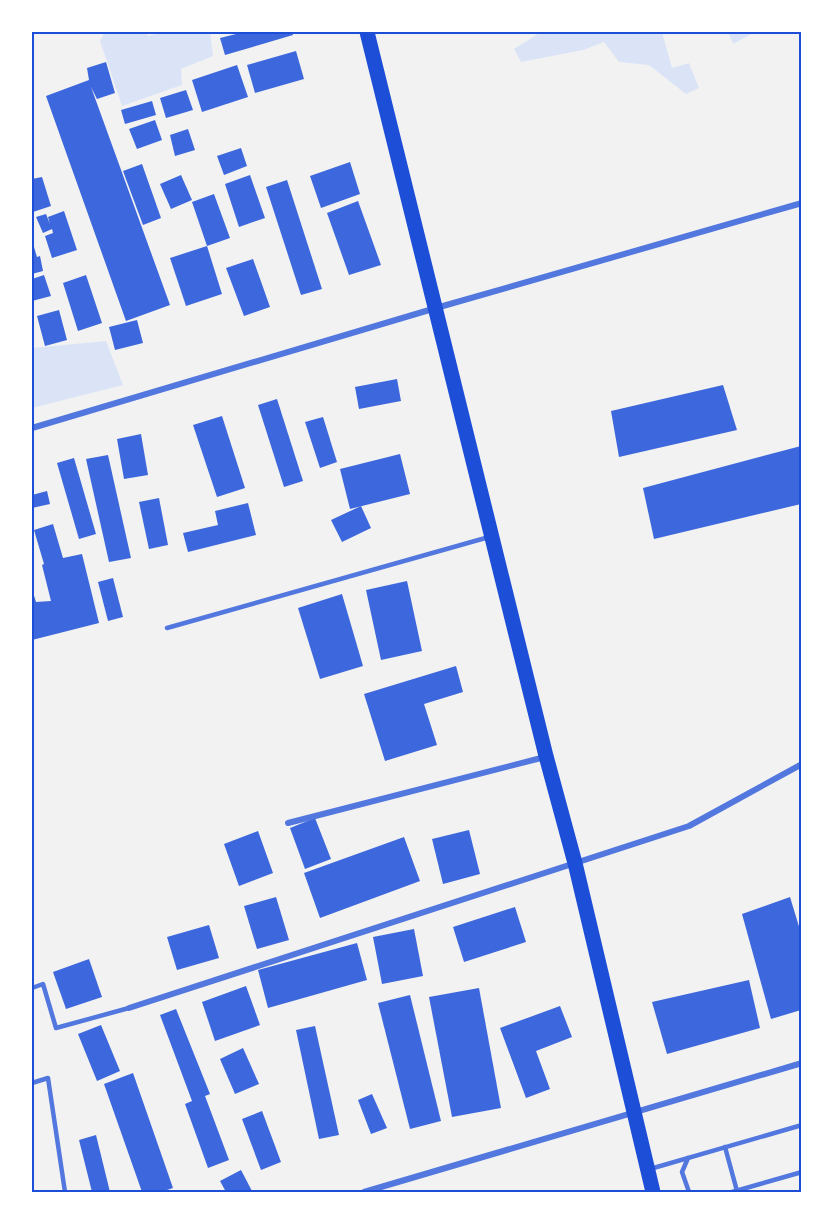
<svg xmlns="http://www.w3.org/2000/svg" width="833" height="1224" font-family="Raleway,sans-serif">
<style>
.green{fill:#dbe4f7}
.building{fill:#3d67dc}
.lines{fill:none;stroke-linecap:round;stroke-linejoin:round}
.service{stroke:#5277de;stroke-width:4.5}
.minor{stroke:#5277de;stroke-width:6}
.primary{stroke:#1d4ed8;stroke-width:15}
.neatline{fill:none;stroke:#1d4ed8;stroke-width:2}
</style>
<rect width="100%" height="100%" fill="#f2f2f2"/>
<!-- green -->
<g class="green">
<path d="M105,32H146L148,36L165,32H210L213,56L181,69L182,85L122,106L100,41Z"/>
<path d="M541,32H662L672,68L689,63L699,88L686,94L649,65L619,62L604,42L583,50L521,62L514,49Z"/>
<path d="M728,32H755L733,44Z"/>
<path d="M106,341L123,385L32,408V348Z"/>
</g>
<!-- building -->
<g class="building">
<path d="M244,32H292L293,35L225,55L220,38Z"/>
<path d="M296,51L304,79L255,93L247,65Z"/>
<path d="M106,62L115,93L97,99L91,87L170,305L126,321L46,96L89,80L87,68Z"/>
<path d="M237,65L248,97L202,112L192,80Z"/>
<path d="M186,90L193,110L166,118L160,98Z"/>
<path d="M152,101L156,115L125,124L121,110Z"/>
<path d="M155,120L162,140L137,149L129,129Z"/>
<path d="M188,129L195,150L175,156L170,135Z"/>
<path d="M241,148L247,166L224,175L217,156Z"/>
<path d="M350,162L360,194L321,208L310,176Z"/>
<path d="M142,164L161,218L143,225L123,171Z"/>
<path d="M181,175L192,200L171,209L160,184Z"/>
<path d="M250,175L265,218L239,227L225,184Z"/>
<path d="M42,177L51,206L33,212L32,179Z"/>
<path d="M287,180L322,289L301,295L266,187Z"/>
<path d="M214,194L230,238L207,246L192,202Z"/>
<path d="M358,201L381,265L349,275L327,213Z"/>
<path d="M64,211L77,250L52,258L45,236L53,233L52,229L43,233L36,217L46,214L50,224L48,217Z"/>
<path d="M207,246L222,294L186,306L170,258Z"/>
<path d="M34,247L37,257L40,256L43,271L32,274V248Z"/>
<path d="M253,259L270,307L244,316L226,268Z"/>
<path d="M44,275L51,296L32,301V279Z"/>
<path d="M86,275L102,323L78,331L63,283Z"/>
<path d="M59,310L67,340L45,346L37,316Z"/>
<path d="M137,320L143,343L115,350L109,327Z"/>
<path d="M397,379L401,401L359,409L355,387Z"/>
<path d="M723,385L737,430L619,457L611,411Z"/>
<path d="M277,399L303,481L284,487L258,405Z"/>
<path d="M222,416L245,488L217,497L193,425Z"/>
<path d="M323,417L337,462L320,468L305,422Z"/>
<path d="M141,434L148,475L124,479L117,439Z"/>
<path d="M801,446V504L654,539L643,488Z"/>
<path d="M400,454L410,494L350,509L340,469Z"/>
<path d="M108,455L131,558L109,562L86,459Z"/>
<path d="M74,458L96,534L79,539L57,463Z"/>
<path d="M47,491L50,504L32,508V495Z"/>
<path d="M159,498L168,545L149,549L139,502Z"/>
<path d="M248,503L256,535L188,552L183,533L218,525L215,511Z"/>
<path d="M361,506L371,528L342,542L331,520Z"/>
<path d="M53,524L63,558L82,554L99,623L32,640V589L36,602L51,601L42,565L44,564L34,530Z"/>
<path d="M113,578L123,617L108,621L98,582Z"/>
<path d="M407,581L422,651L381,660L366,590Z"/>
<path d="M342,594L363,666L320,679L298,608Z"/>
<path d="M456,666L463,692L424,704L437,745L385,761L364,694Z"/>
<path d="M315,818L331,859L305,869L290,828Z"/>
<path d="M469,830L480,874L443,884L432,839Z"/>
<path d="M258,831L273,873L239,886L224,844Z"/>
<path d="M404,837L420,881L320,918L304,873Z"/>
<path d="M276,897L289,940L257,949L244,906Z"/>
<path d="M790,897L801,933V1010L771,1019L742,914Z"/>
<path d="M515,907L526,942L464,962L453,927Z"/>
<path d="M209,925L219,958L177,970L167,937Z"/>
<path d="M414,929L423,976L382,984L373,937Z"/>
<path d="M357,943L367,980L268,1008L258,970Z"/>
<path d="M89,959L102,997L66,1009L53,972Z"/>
<path d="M749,980L760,1028L667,1054L652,1002Z"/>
<path d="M246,986L260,1025L215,1041L202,1002Z"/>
<path d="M479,988L501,1108L452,1117L429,997Z"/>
<path d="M410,995L441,1121L410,1129L378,1003Z"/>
<path d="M560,1006L572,1037L536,1051L550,1089L526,1098L500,1028Z"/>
<path d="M176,1009L210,1094L205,1096L229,1160L208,1168L185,1104L192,1101L160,1015Z"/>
<path d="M101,1025L120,1071L97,1081L78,1034Z"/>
<path d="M315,1026L339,1135L319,1139L296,1030Z"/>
<path d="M243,1048L259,1084L235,1094L220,1059Z"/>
<path d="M133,1073L173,1188L161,1192H142L104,1084Z"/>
<path d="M372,1094L387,1128L371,1134L358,1100Z"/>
<path d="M262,1111L281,1162L261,1170L242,1119Z"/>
<path d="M96,1135L110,1192H92L79,1140Z"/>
<path d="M241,1170L252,1191L248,1192H226L220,1181Z"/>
</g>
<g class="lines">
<!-- service -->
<g class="service">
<path d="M167,628L489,537"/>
<path d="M32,988L43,984L56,1028L129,1008"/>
<path d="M32,1083L48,1078L65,1192"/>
<path d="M725,1147L737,1191"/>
<path d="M688,1158L682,1172L689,1192"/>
<path d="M650,1169L802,1125"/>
<path d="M732,1192L802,1172"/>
</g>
<!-- minor -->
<g class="minor">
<path d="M32,428L436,308L802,203"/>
<path d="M288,823L545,757"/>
<path d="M129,1008L689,826L802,764"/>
<path d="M364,1192L802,1063"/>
</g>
<!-- primary -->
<path class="primary" d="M367,32L546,756L575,863L653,1192"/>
</g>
<!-- border -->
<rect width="833" height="1224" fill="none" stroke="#ffffff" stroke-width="66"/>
<rect x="33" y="33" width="767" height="1158" class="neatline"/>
</svg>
